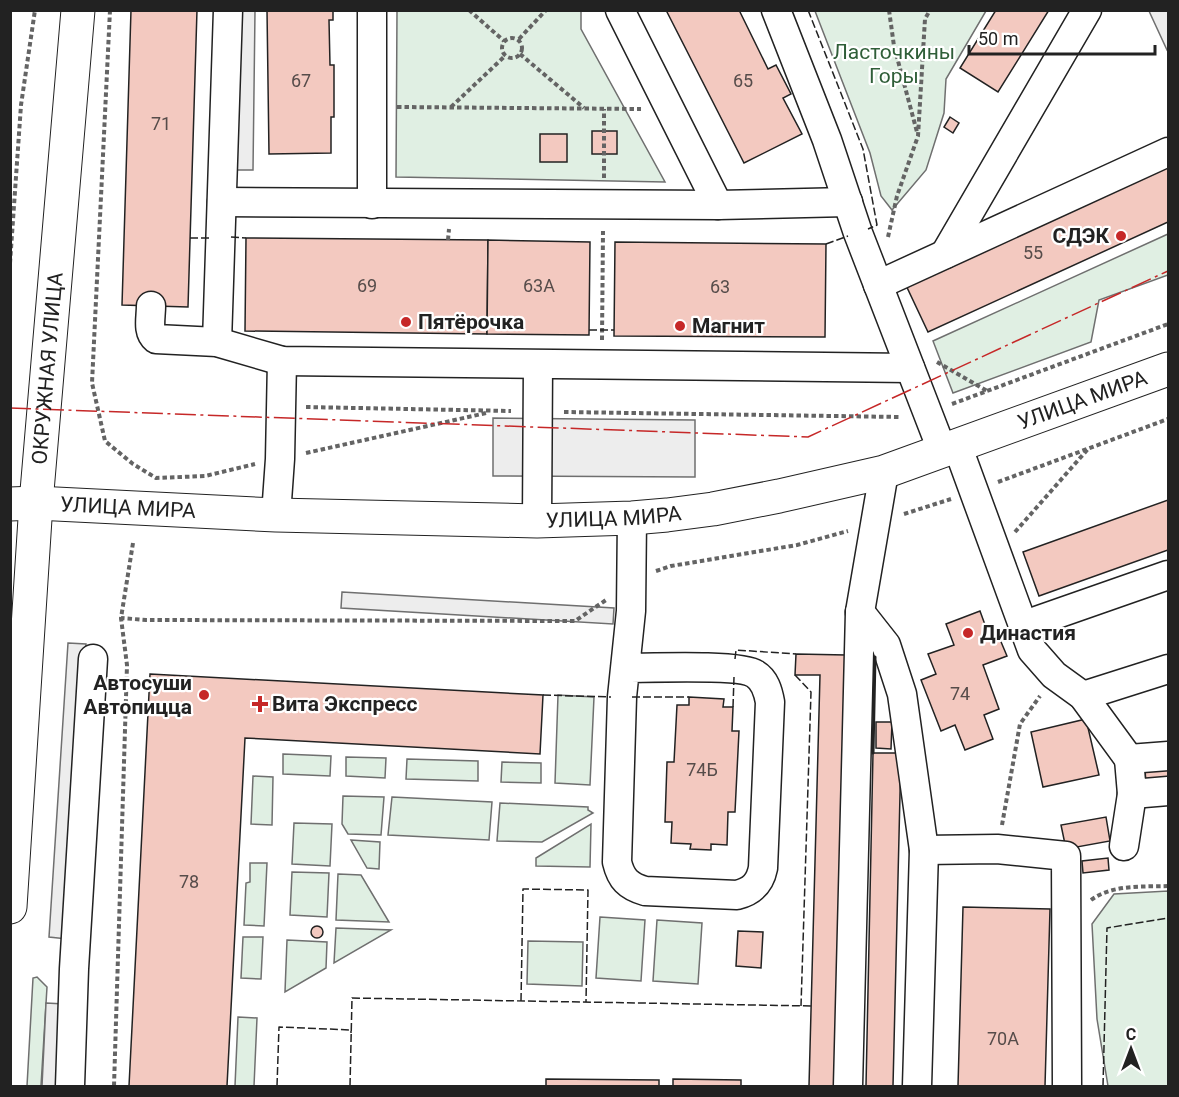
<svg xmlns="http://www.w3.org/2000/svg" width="1179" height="1097" font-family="Roboto,sans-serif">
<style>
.green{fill:#e0efe3;stroke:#6f6f6f;stroke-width:1.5}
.parking{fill:#ededed;stroke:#6f6f6f;stroke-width:1.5}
.building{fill:#f3c9c0;stroke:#222;stroke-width:1.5}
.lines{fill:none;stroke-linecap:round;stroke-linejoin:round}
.minor-casing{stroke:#222;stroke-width:31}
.major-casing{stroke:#222;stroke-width:35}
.path{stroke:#646464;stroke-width:4;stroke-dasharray:4.5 3;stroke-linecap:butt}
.minor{stroke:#fff;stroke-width:28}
.major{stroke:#fff;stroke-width:33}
.fence{stroke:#222;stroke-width:1.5;stroke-dasharray:8 3;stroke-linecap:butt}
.wall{stroke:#222;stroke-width:3}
.power{stroke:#c62828;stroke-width:1.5;stroke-dasharray:21 4.5 3 4.5;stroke-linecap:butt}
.poi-dot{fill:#c62828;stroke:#fff;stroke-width:2}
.labels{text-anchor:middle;stroke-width:4.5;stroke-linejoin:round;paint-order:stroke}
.number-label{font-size:18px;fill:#564c4a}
.park-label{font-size:21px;fill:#2f5e38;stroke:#fff}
.poi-label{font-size:21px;font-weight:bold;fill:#222;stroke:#fff;text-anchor:start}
.street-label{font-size:21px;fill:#222;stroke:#fff}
</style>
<rect width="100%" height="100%" fill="#fff"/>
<!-- green -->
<g class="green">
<path d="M581,10V29L665,182L396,177L397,11Z"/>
<path d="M815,11H986L946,79L944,113L926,170L892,210L881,196L870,153Z"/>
<path d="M1168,234V275L1099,300L1091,342L953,393L933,341Z"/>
<path d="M558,695L594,697L590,785L555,783Z"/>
<path d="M283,754L331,756L330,776L283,774Z"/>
<path d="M346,757L386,758L385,778L346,776Z"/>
<path d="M407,759L478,761V781L406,779Z"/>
<path d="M502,762L541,763V783L501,782Z"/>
<path d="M253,776L273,777L272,825L251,824Z"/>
<path d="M343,796L384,797L381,835L348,834L342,824Z"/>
<path d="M392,797L492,802L489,840L388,835Z"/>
<path d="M500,803L588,807V810L593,813L542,842L497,841Z"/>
<path d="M294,823L332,824L330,866L292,864Z"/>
<path d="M591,824L590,867L536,866V858Z"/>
<path d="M351,840L380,842L379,869L367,868Z"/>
<path d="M250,863H267L264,926L244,925L246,883L250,882Z"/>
<path d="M292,872L329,873L327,917L290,915Z"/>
<path d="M338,874L361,875L389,922L336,920Z"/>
<path d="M1168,891V1086H1108L1097,1019L1092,924L1114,894Z"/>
<path d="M600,917L645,920L641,981L596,978Z"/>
<path d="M657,920L702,923L698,984L653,981Z"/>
<path d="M336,928L391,930L334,963Z"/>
<path d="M243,937H263L261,979L241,978Z"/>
<path d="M287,940L327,942L326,968L285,992Z"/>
<path d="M528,941L583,942L582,986L527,984Z"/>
<path d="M37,977L47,987L41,1086H27L33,978Z"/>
<path d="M238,1017L257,1018L254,1086H235Z"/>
</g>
<!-- parking -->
<g class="parking">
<path d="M228,11H255L253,170H223Z"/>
<path d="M1149,11H1168V49L1167,50Z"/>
<path d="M493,418L695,420V477L493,476Z"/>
<path d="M342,592L614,608L613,624L341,608Z"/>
<path d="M68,643L86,644L67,939L49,937Z"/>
<path d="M46,1003L64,1004L59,1086H42Z"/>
</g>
<!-- building -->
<g class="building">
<path d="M131,10H197L188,307L122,305Z"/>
<path d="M267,10H333V20H329L330,65H334V117H331V153L269,154Z"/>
<path d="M666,10H739L768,69L776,65L791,94L783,98L802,134L744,163Z"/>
<path d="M996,10H1049L998,92L960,68Z"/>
<path d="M950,117L959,123L953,133L944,127Z"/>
<rect x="592" y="131" width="25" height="23"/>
<rect x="540" y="134" width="27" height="28"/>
<path d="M1168,161V222L928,332L904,281Z"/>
<path d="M246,238L488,240L487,334L245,331Z"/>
<path d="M488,240L590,242L589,335L487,334Z"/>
<path d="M615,242L826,244L825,337L614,336Z"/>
<path d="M1168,500V550L1039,596L1023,552Z"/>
<path d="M980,611L988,633L996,630L1007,656L983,665L999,709L984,715L993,739L965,750L955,725L941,731L921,680L936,674L928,654L954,645L946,624Z"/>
<path d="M796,654L846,655L835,1086H809L820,675H795Z"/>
<path d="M150,674L543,695L540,754L245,738L227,1086H129Z"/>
<path d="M689,697L724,699L723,707H733L732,731H739L735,812H728L727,845L711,844V850L690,849L691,844L671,843L672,822H665L667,762H674L677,705H689Z"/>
<path d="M1086,719L1099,775L1043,787L1031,732Z"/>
<path d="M876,722H892L891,749L876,748Z"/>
<path d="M873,753H901L893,1086H866Z"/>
<path d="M1168,768V783L1146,785L1145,769Z"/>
<path d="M1106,817L1110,841L1066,849L1061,825Z"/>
<path d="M1108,858L1109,870L1083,873L1082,861Z"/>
<path d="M963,907L1050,909L1045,1086H958Z"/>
<circle cx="317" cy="932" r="6"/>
<path d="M738,931L763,932L761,968L736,966Z"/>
<path d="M546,1079L659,1080V1086H546Z"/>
<path d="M673,1079L741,1080V1086H673Z"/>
</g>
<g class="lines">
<!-- minor casing -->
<g class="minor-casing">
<g id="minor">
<path d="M620,10L718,205"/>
<path d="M776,10L827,140L858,233L942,450"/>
<path d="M222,202L718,205L848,202"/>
<path d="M372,204V10"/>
<path d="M945,254L1087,10"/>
<path d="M878,285L1168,152"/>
<path d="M151,306C151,318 147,332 156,339L217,342L282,361L910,368"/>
<path d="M217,342L228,10"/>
<path d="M957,445L1032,650L1054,675L1083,696L1129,759L1168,756"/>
<path d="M276,515L280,459L282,361"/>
<path d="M537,521L538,365"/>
<path d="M860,612L886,645L902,694L924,850L917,1086"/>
<path d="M1025,625L1168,575"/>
<path d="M625,668C648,668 741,664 755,674C765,680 768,691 770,702L763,868C760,883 753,891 737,895L645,891C628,886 621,879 617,862L622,697L631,611L632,518"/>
<path d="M1083,696L1168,669"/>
<path d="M1129,759L1132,794L1168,791"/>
<path d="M1124,846L1132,794"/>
<path d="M924,850L997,849L1066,856L1067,1086"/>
<path d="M70,1086L74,969L93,659"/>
<path d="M848,1086L860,612L884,472"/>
</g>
</g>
<!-- major casing -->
<g class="major-casing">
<g id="major">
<path id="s1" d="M10,504L36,503L276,515L537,521L632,518L667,515L713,509L779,496L884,472L1168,369"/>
<path id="s2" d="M10,907L36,503L78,10"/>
</g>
</g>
<!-- path -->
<g class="path">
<path d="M110,10L92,383L105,441L133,464L156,478L205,476L255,464"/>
<path d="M469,10L504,41"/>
<path d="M889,10L894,46L917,132"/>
<circle cx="512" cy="48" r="10"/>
<path d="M519,39L546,10"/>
<path d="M520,54L584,108"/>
<path d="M397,107L641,109"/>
<path d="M451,107L505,56"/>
<path d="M604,178V109"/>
<path d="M888,237L897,196L918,136L925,19L930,10"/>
<path d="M448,240L449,229"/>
<path d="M10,263L21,105L35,10"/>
<path d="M602,340L603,231"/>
<path d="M937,362L987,391"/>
<path d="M952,404L1168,324"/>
<path d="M306,407L511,411"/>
<path d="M564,412L901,417"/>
<path d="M306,453L486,413"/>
<path d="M998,482L1168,419"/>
<path d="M904,514L951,499"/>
<path d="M1015,532L1088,449"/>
<path d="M133,543L121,618L146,620L575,621L606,600"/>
<path d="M656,571L671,566L797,545L848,531"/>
<path d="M1002,825L1020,724L1040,696"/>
<path d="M1091,900C1113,884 1143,887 1168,886"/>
<path d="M114,1086L127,665L121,618"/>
</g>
<!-- minor -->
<use href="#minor" class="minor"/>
<!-- major -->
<use href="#major" class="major"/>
<!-- fence -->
<g class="fence">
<path d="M808,10L863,149L877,225L868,229"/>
<path d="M231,237L246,238"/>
<path d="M190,238H210"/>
<path d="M826,244L848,236"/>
<path d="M589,330H614"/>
<path d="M735,659L736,650L796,654"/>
<path d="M795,675L811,692L801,1006"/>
<path d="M543,695L611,697"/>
<path d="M632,697H689"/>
<path d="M733,707L734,677"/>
<path d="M521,1001L523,889L588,890L586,1002"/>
<path d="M277,1086L279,1027L351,1030V1033"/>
<path d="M350,1086L352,998L811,1006"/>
<path d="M1103,1086L1107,928L1168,918"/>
</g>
<!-- wall -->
<path class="wall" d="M873,753L875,657"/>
<!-- power -->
<path class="power" d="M10,408L808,437L1168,271"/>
</g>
<!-- markers -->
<g class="poi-dot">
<circle cx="1121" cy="236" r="6"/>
<circle cx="406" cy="322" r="6"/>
<circle cx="680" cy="326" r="6"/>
<circle cx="968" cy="633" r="6"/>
<circle cx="204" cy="695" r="6"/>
<path d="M257 695h6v6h6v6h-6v6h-6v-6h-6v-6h6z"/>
</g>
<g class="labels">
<!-- number labels -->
<g class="number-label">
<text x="301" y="87">67</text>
<text x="743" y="87">65</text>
<text x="161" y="130">71</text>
<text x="1033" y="259">55</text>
<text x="367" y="292">69</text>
<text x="539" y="292">63А</text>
<text x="720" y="293">63</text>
<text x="960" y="700">74</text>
<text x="702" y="776">74Б</text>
<text x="189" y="888">78</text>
<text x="1003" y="1045">70А</text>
</g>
<!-- park labels -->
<g class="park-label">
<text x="894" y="59">Ласточкины<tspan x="894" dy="24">Горы</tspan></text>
</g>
<!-- poi labels -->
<g class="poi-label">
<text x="1109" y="243" text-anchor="end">СДЭК</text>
<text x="418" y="329">Пятёрочка</text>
<text x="692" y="333">Магнит</text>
<text x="980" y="640">Династия</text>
<text x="192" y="690" text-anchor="end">Автосуши<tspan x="192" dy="24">Автопицца</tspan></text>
<text x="272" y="711">Вита Экспресс</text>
</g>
<!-- street labels -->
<g class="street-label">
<text dy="7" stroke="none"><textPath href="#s2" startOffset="540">ОКРУЖНАЯ УЛИЦА</textPath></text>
<text dy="7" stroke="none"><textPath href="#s1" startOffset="1090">УЛИЦА МИРА</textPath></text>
<text dy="7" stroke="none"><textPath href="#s1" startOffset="118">УЛИЦА МИРА</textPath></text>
<text dy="7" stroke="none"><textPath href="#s1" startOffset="604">УЛИЦА МИРА</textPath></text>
</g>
</g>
<!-- border -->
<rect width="1179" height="1097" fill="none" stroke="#222222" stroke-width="24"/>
<!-- north arrow -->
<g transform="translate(1131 1049)" stroke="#ffffff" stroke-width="4.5" paint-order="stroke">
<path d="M0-4.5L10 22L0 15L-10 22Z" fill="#222222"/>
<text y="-9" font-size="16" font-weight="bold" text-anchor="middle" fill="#222222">С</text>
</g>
<!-- scale -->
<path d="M969 45v9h186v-9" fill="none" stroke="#222222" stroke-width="3"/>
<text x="978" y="45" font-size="18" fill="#222222" stroke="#ffffff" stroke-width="4.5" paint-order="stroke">50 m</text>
</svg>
